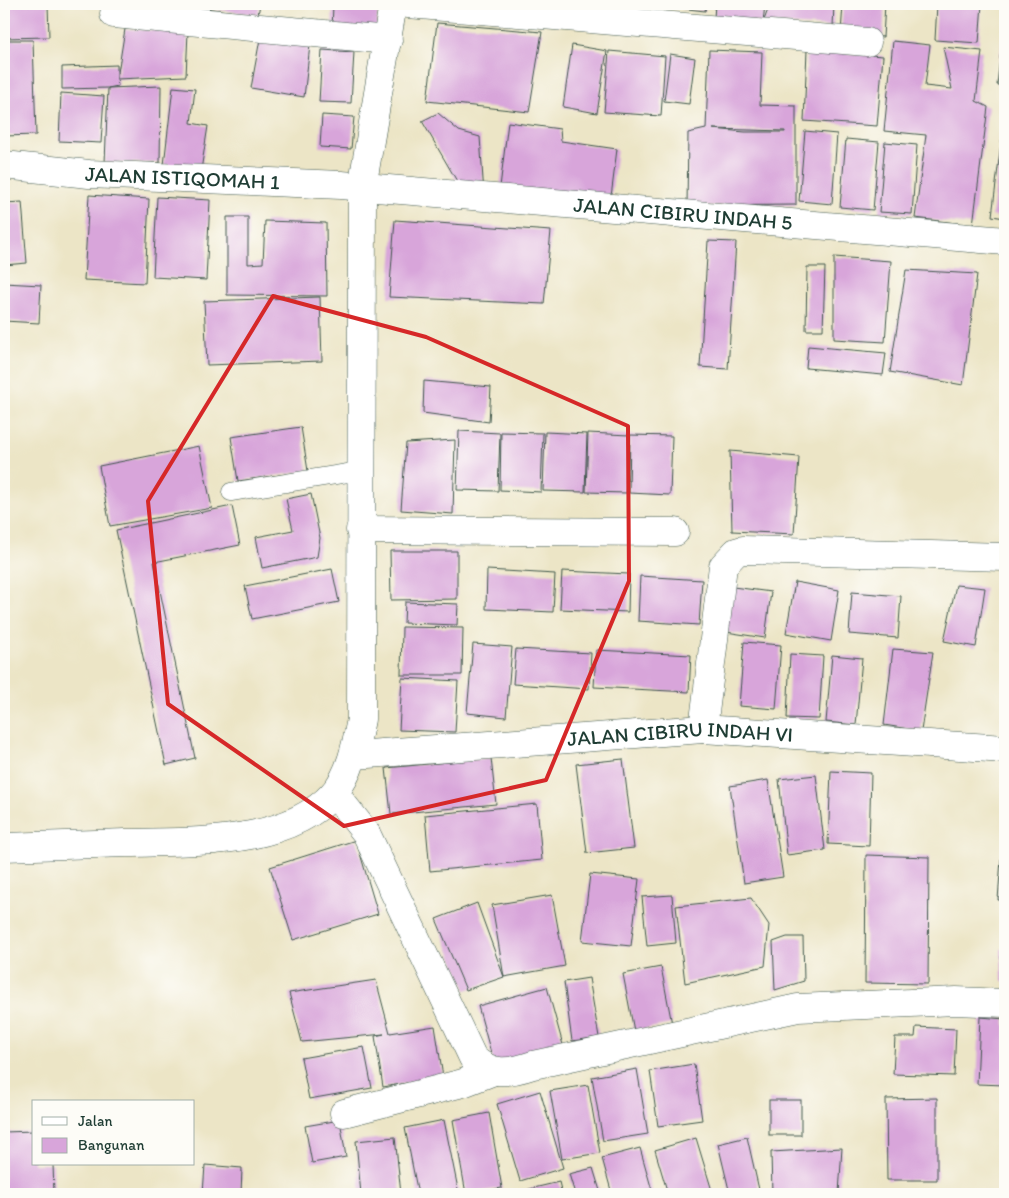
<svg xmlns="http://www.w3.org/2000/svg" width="1009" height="1198" font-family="Itim,sans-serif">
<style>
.building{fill:#d8a5da;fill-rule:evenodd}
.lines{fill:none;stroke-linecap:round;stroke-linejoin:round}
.service-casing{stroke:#3e564a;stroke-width:19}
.minor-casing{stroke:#3e564a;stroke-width:29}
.tertiary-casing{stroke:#3e564a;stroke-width:29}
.service{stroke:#fff;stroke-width:18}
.minor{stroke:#fff;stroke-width:28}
.tertiary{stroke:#fff;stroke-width:28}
.marked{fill:none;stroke:#d62828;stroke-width:4;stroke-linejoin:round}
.labels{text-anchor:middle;stroke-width:4;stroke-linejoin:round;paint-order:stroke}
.street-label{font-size:21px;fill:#1f3d34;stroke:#fdfcf7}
</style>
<rect width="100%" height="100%" fill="#fdfcf7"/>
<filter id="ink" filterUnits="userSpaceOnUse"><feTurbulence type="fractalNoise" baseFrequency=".02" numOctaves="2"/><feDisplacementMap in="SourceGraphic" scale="10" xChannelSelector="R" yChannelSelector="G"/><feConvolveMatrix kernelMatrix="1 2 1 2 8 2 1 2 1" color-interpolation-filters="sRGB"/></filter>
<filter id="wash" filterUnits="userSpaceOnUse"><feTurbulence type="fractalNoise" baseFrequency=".0096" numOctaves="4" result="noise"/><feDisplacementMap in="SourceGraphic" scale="20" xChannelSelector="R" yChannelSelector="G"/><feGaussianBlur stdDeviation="1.12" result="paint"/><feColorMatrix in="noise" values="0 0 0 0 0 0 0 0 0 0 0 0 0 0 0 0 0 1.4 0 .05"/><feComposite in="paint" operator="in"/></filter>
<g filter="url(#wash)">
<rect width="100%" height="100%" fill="#ece5c6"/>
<g id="blocks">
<!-- building -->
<g class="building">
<path d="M4,4H48L49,37L4,38Z"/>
<path d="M206,4H260L258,15L205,8Z"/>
<path d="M333,4H378L377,35L332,33Z"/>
<path d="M670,4H706L705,11L670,7Z"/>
<path d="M715,4H765L763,23L770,4H834L833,27L763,23L714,18Z"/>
<path d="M843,4H885L883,37L841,33Z"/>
<path d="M937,4H982L979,43L935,40Z"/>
<path d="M1004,22H1005V85H997Z"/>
<path d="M437,23L542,32L529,112L427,101Z"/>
<path d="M125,29L188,32L186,76L117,79L118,86L108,88L62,89V67L117,65V79Z"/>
<path d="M260,39L310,45L304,97L251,88Z"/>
<path d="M4,40H33L36,135L4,136Z"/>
<path d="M893,41L930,45L925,86L952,89L943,47L982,51L976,101L988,107L973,225L915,218L926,135L884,131Z"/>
<path d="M572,45L607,51L597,113L563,107Z"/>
<path d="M322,50L354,52L351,103L319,102Z"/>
<path d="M709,50L762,52L760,105L796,106V205L687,206L688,133L706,129ZM713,129L785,131V132H745Z"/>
<path d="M807,50L883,56L877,126L804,121Z"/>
<path d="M609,51L665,56L661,116L604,112Z"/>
<path d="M670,54L695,58L689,104L664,101Z"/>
<path d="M161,86L160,163H105L108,88Z"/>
<path d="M173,87L195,89L191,123L208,126L201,170L164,165Z"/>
<path d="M61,93L104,96L101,143L59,141Z"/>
<path d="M438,113L459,131L480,137L484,194L465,195L422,121Z"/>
<path d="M322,115L354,117L351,149L320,147Z"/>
<path d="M508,122L560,129L561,141L617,149L610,205L499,195Z"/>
<path d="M1003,127H1005V218L992,216Z"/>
<path d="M805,131L837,134L832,204L799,201Z"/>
<path d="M846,139L879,142L873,210L840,207Z"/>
<path d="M885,142L917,145L912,214L879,212Z"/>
<path d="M89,195L149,199L145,283L84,280Z"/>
<path d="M157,197L210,200L206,280L153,277Z"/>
<path d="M22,202L27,263L4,265V203Z"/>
<path d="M227,217H248V264L263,263L265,221L326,223L327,296L227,295Z"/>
<path d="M395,220L551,231L544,304L389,297Z"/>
<path d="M708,241L736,242L728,369L700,367Z"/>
<path d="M834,257L891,261L885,342L834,339Z"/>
<path d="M807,267H825L823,330H806Z"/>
<path d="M906,270L977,274L963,385L890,372Z"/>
<path d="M4,283L41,285L39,323L4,321Z"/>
<path d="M320,297L322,361L207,365L204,301Z"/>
<path d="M808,346L886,353L883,375L806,368Z"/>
<path d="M424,381L491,387L489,422L423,413Z"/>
<path d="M301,427L308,471L238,481L231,437Z"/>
<path d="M459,431L500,433L498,491L457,490Z"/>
<path d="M501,432L543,433L541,492L500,490Z"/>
<path d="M545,432L587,434L585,492L543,491Z"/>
<path d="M588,433L629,435L627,493L586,492Z"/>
<path d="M630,435L672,436L670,495L629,493Z"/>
<path d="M455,440L453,514L401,510L406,443Z"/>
<path d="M199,446L212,508L110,526L99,466Z"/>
<path d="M730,451L799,457L794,534L732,531Z"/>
<path d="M311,494L320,538L317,557L262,568L256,537L293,530L286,499Z"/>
<path d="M232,506L240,545L154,562L195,758L166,765L116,530Z"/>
<path d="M390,551H457V599L391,600Z"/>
<path d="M332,569L339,602L252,619L245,586Z"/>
<path d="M487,570L555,574L553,612L486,609Z"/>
<path d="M562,571L629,574L628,612L560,609Z"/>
<path d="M640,576L702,580L699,625L638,621Z"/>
<path d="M795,582L839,590L831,641L786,633Z"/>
<path d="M956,585L985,588L976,647L944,641Z"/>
<path d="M733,587L771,592L765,638L726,632Z"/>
<path d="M852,592L901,596L898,638L849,634Z"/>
<path d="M405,602L458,604L457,625L404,623Z"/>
<path d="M402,627L463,628L462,675H401Z"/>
<path d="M744,642L781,645L776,709L739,706Z"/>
<path d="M473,644L512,647L506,717L467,713Z"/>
<path d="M516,649L591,653L589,689L513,684Z"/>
<path d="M893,649L933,652L921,731L884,725Z"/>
<path d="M596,650L691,655L689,692L594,687Z"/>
<path d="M790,654L823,656L819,719L787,718Z"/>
<path d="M832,655L862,658L856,725L826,722Z"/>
<path d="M402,678L458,681L455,732L399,730Z"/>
<path d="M491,758L496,804L391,814L386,768Z"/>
<path d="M623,759L634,848L587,853L576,764Z"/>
<path d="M831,771L871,773L869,846L828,844Z"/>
<path d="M816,775L825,850L787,855L779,779Z"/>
<path d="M768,780L783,877L744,883L730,786Z"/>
<path d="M537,804L542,860L430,871L425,815Z"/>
<path d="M356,840L378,914L293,940L270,867Z"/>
<path d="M866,855L929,857L928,984L865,983Z"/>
<path d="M1001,859H1005V900H998Z"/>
<path d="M590,874L639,879L631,946L582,941Z"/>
<path d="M552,895L565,966L504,977L492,905Z"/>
<path d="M672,895L676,943L647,946L642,897Z"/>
<path d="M751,898L769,925L765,966L685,983L676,906Z"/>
<path d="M477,903L504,977L466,990L436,919Z"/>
<path d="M787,937H803L804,981L775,990L773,942Z"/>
<path d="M1001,949H1005V981H1002Z"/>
<path d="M661,967L672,1024L634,1031L623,974Z"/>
<path d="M589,978L599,1037L572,1041L564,982Z"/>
<path d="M376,980L390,1033L435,1026L443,1077L383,1087L375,1036L384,1034L302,1042L289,993Z"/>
<path d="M547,987L563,1045L494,1064L478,1006Z"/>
<path d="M980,1017L1005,1019V1085L977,1084Z"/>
<path d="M916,1027L956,1029L954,1076L893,1074L895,1037H915Z"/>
<path d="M364,1047L372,1088L309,1099L301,1058Z"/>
<path d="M694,1064L702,1120L658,1126L650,1071Z"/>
<path d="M637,1069L648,1134L603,1141L592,1077Z"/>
<path d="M588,1085L600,1153L562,1159L550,1091Z"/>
<path d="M540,1091L563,1168L520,1181L497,1104Z"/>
<path d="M937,1098V1180H887L886,1099Z"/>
<rect x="769" y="1100" width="32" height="35"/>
<path d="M489,1113L502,1188L466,1194L453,1120Z"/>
<path d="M340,1120L346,1157L312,1163L305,1126Z"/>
<path d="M444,1120L459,1194H418L405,1128Z"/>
<path d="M34,1131V1164H53L54,1194H4V1132Z"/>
<path d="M395,1137L401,1194H361L356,1141Z"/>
<path d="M747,1137L760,1194H730L718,1144Z"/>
<path d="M696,1138L713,1194H668L655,1150Z"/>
<path d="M640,1148L653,1194H612L602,1158Z"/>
<path d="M842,1148L839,1193L772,1194L771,1152Z"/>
<path d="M205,1165L242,1168L241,1194H203Z"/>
<path d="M593,1168L601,1194H575L569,1174Z"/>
<path d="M559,1182L562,1194H518L517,1192Z"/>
</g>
</g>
</g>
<g filter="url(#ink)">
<use href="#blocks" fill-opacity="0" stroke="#3e564a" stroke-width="1"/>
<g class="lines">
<!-- service casing -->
<g class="service-casing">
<path id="service" d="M231,492L360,471"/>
</g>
<!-- minor casing -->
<g class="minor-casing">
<g id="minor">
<path d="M408,4L867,42"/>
<path d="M114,14L388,40"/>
<path id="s1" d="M4,165L89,174L341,185L1005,241"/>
<path d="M360,530L675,532"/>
<path d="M703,729L723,566L736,552L743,550L1005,557"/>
<path id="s2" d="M355,755L703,729L1005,749"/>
<path d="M334,793L366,833L473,1058C492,1076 509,1073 533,1065L798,1008L956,1001L1005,1003"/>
<path d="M344,1113L463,1083L494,1071"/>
</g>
</g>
<!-- tertiary casing -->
<g class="tertiary-casing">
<path id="tertiary" d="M4,847C45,846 87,844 129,843C193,841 287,846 334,793C351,773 356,745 361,719L362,188L393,4"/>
</g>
<!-- service -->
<use href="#service" class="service"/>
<!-- minor -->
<use href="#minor" class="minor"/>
<!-- tertiary -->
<use href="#tertiary" class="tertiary"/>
</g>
</g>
<!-- marked area -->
<path class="marked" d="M273,296L426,337L628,426L629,581L546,780L344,826L168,704L148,501Z"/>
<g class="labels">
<!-- street labels -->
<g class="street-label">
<text dy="7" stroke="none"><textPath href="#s1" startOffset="179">JALAN ISTIQOMAH 1</textPath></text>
<text dy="7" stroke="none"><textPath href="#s1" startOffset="681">JALAN CIBIRU INDAH 5</textPath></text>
<text dy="7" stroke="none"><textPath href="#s2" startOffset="326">JALAN CIBIRU INDAH VI</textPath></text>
</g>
</g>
<!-- margin -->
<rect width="1009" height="1198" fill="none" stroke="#fdfcf7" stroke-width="20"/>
<!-- legend -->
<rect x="32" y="1100" width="162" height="65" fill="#fdfcf7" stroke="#a4b0a9"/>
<rect x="42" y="1117" width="25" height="8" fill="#ffffff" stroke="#a4b0a9"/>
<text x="78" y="1126" font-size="15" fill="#1f3d34">Jalan</text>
<rect x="42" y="1138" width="25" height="15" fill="#d8a5da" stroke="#a4b0a9"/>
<text x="78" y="1150" font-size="15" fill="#1f3d34">Bangunan</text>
</svg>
